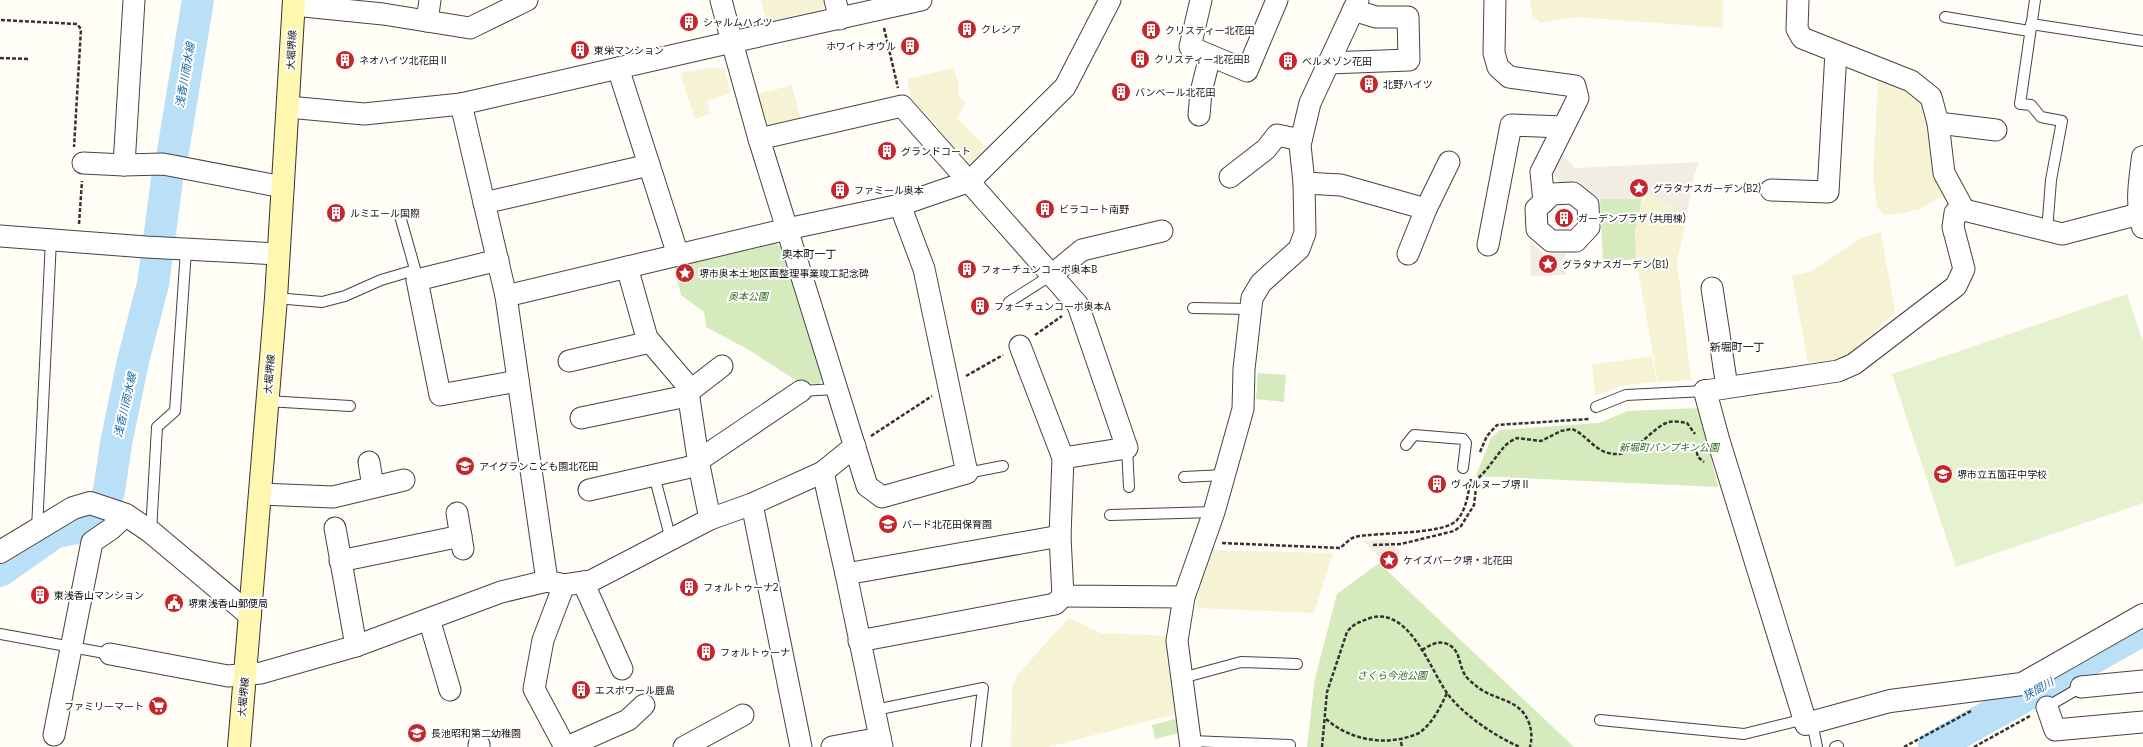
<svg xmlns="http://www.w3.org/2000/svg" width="2143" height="747" font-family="Bitter,'Noto Sans JP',serif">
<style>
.farmland{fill:#f6f3d4}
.green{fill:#d5ebbd}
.pitch{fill:#e6f2cf}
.plaza{fill:#f1ede2}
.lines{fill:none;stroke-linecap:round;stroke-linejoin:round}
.river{stroke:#b9e0f7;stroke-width:32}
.service-casing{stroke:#444;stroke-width:12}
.minor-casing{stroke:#444;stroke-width:23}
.tertiary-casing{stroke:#444;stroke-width:24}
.secondary-casing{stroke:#333;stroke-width:24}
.path{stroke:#333;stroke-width:2.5;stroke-dasharray:4 2;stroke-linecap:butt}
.service{stroke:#fff;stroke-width:10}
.minor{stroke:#fff;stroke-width:21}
.tertiary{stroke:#fff;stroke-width:22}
.secondary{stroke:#fff6b0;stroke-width:22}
.labels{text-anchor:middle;stroke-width:4;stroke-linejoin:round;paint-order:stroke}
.poi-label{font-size:10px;fill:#111;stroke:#fff;text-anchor:start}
.street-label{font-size:10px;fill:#111;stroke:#fff}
.park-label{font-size:10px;font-style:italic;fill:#2f6b1f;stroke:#fff}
.water-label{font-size:11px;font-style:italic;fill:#1768a6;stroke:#fff}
.neighbourhood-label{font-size:11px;fill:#111;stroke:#fff}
</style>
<rect width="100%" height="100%" fill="#fffdf5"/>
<!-- farmland -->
<g class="farmland">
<path d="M761,0H823L824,6L821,14L767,25Z"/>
<path d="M1530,0H1723V28L1577,17L1541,23L1532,15Z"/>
<path d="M711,68L724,69L731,93L707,101L710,114L695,119L680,73Z"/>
<path d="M954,68L959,85L958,96L966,102L957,118L988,149L977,163H970L911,98L907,79Z"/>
<path d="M1878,80L1902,88L1916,96L1922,105L1928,118L1936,173L1944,195L1920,209L1892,215L1883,214L1877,207L1873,176Z"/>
<path d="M792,85L801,121L770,127L763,122L755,95Z"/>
<path d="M1649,193L1687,217L1677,261L1691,380L1658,382L1636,259L1635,231L1638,212L1641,203Z"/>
<path d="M1881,232L1895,312L1852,352L1836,361L1808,363L1792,276L1812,271L1861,238Z"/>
<path d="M1652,356L1657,382L1626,385L1595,396L1592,365Z"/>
<path d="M1211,550L1333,553L1314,613L1196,608L1202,574Z"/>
<path d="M1069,618L1101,633L1169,636L1170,674L1179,713L1049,747H1011L1012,689L1016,676Z"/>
</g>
<!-- green -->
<g class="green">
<path d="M1600,199H1642L1635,231L1636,259L1603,263Z"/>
<path d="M774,242L782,247L823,380L819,384L800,383L749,350L706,327L704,312L681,295L674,266Z"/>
<path d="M1258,373L1286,375L1284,402L1256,399Z"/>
<path d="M1699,408L1718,487L1476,476L1491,438L1500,430L1599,423L1628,411Z"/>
<path d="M1379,563L1574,747H1307L1315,678L1337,594Z"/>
<path d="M1182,717L1183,732L1155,739L1152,725Z"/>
</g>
<!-- pitch -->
<path class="pitch" d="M2127,294L2143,342V503L1956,567L1892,374Z"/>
<!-- plaza -->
<g class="plaza">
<path d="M1561,153L1575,168L1699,162L1692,182L1687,217L1649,193L1642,199H1600L1581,183H1559L1552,170Z"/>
<path d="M1530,240L1544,254L1565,253L1566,275L1531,276Z"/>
<path d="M1387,539L1402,553L1390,567L1363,541Z"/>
</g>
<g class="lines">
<!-- river -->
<g class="river">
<path d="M173,151L198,0"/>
<path d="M0,571L54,533L80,527L99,519L109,491L116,444L133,361L153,284L167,180"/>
<path d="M1934,747L2143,630"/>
</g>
<!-- service casing -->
<g class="service-casing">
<g id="service">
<path d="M2035,0L2020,104L2031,105L2041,117L2062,121L2051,180L2047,231"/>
<path d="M1945,17L2029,31"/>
<path d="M2031,24L2143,41"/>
<path d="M400,216L417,276"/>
<path d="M276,298L322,302L345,296L381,280L415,270"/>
<path d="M1009,302L1053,274"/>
<path d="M1193,308L1250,309"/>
<path d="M801,391L836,389"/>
<path d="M267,401L350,406"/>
<path d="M1596,407L1626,395L1705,391"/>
<path d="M1406,445L1414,435L1463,439L1466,443L1463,468"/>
<path d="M1127,448L1129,487"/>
<path d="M967,473L1003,466"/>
<path d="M654,475L671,540"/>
<path d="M1184,477L1224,475"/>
<path d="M1110,515L1214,512"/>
<path d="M37,529L51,240"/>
<path d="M151,532L157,427L175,411L186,250"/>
<path d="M0,634L110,654"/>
<path d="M1182,678L1241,662L1297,664"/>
<path d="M2045,708L2081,687"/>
<path d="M875,710L983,688L976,747"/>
<path d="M1600,720L1744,734L1805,719"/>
<path d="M1812,722L1817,747"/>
<path d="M1191,741L1290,745"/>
<path d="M1835,747L1838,746"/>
</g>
</g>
<!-- minor casing -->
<g class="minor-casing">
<g id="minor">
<path d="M835,0L840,19"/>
<path d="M921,0L732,42L759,139L902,106L1078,305L1127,448L1063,458L1060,536"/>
<path d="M1201,0L1190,47L1247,71L1277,0"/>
<path d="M1495,0L1494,53L1498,67L1509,77L1575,86L1578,98L1541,172L1544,202"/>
<path d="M1798,0L1797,29L1802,38L1911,81L1931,97L1938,123L1944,173L1964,210"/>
<path d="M294,5L383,14L470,28L527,0"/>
<path d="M427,21L430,0"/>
<path d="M1328,63L1409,60L1408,17H1376L1353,10"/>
<path d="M618,68L678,255"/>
<path d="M288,107L364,114L461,104"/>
<path d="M1199,115L1201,92L1210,56"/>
<path d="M1938,123L1996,130"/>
<path d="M759,139L867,486L882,497L967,473L924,269L900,205"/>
<path d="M83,163L124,165L163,164L283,187"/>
<path d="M124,165L134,0"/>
<path d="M1230,177L1266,149L1277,135L1301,140"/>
<path d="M1304,183L1341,185L1426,209L1408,254"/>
<path d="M1771,190L1828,192L1836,52"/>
<path d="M1573,193L1588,205L1589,227L1576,241H1551L1537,229L1536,209L1552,194Z"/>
<path d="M484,203L649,165"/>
<path d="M1426,209L1449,162"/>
<path d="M0,236L146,247L278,254"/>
<path d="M1488,245L1511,125L1563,127"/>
<path d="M498,260L417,280L440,395L518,381"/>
<path d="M627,267L647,338L687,385L699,465L710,519"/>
<path d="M1053,274L1082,250L1162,231"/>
<path d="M1712,288L1727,387"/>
<path d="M506,296L461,104L732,42L721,0"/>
<path d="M1020,346L1063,458"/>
<path d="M569,361L650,342"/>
<path d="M1705,391L1838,371L1854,364L1956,286L1964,269L1953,227L1955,213L1964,210L2062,234L2139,214"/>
<path d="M581,418L682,397L722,366"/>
<path d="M699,460L801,391"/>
<path d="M369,462L373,487"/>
<path d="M823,472L846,574L1060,536L1063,596L1184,597"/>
<path d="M589,490L699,465"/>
<path d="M260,494L333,497L404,480"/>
<path d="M752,504L801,747"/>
<path d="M457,513L463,549"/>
<path d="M335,528L356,646"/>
<path d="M340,561L461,536"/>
<path d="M846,574L882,747"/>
<path d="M547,581L506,296L787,229L900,205L970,181L1065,87L1110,0"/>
<path d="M583,582L622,669"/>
<path d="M564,585L543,640L534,689L565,747"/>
<path d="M429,619L450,690"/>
<path d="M859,641L1055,604L1063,596"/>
<path d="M110,654L228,676L261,673L356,646L501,592L547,581L564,585L591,581L710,519L752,504L823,472L855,446"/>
<path d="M2081,687L2143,681"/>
<path d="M2047,707L2055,730L2143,722"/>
<path d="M54,735L92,542L111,529L126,515"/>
<path d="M479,745V747"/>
<path d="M567,747L628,720L644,705"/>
<path d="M684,747L743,715"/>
<path d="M832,747L880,738"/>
<path d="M1191,747L1177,641L1184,597L1214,512L1243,409L1244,369L1252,298L1261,283L1299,249L1305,233L1304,183L1300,145L1310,103L1358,0"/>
</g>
</g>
<!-- tertiary casing -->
<g class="tertiary-casing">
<g id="tertiary">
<path d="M2143,157C2140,181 2136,203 2143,227"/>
<path d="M1705,391L1718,439L1806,724L1890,701L2022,684L2143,615"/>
<path d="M0,552L73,508L90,503L126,515L151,532L250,615"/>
</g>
</g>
<!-- secondary casing -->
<g class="secondary-casing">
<path id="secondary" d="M239,747L276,298L294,0"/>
</g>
<!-- path -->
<g class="path">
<path d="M1,20L77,24L81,29L74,147"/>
<path d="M884,28L898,88"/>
<path d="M0,58L30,59"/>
<path d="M79,224L82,181"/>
<path d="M1035,335L1062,316"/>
<path d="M966,376L1003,355"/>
<path d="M871,436L932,396"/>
<path d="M1701,447L1697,453L1698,457L1704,462"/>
<path d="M1480,452L1487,436L1497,425L1589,419"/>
<path d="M1222,543L1340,548C1344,545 1350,538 1355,537C1376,532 1445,535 1457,520C1467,509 1468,492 1471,479"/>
<path d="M1373,545L1401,544L1454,531L1461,526L1474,505L1477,479C1488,470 1495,457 1504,447C1507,443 1513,440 1517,438L1541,441L1561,431L1572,429C1585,434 1592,447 1605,452C1632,462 1645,433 1666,423C1673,420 1681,422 1687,423L1695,434"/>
<path d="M1422,650C1429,646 1436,641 1444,643C1461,647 1458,664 1465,675C1467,678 1471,682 1474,684C1491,701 1520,697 1529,723C1532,731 1532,739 1530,747"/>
<path d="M1326,719C1351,741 1388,747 1419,733C1432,724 1440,708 1447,693"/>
<path d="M1401,742L1402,747"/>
<path d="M1322,747L1327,692L1347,632C1354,623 1360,622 1370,618C1409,606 1430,669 1447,693C1462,714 1496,737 1520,747"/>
<path d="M1904,747L1971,711"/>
<path d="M1974,747L2030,716"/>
</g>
<!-- service -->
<use href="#service" class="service"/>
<!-- minor -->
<use href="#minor" class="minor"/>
<!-- tertiary -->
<use href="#tertiary" class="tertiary"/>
<!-- secondary -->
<use href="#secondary" class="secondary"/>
</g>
<!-- icons -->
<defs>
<g id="building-disc" transform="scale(1)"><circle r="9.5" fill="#c4262e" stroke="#fff"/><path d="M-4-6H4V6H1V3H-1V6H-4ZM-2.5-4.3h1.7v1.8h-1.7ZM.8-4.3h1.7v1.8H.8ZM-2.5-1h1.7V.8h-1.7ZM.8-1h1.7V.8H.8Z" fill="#fff"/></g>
<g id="sight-disc" transform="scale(1)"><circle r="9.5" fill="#c4262e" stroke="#fff"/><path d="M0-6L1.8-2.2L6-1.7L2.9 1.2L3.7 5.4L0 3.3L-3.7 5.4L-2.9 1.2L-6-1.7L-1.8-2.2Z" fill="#fff"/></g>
<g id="school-disc" transform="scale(1)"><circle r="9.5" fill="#c4262e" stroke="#fff"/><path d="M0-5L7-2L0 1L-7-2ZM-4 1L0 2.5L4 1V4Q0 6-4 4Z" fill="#fff"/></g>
<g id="civic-disc" transform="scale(1)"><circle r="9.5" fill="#c4262e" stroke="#fff"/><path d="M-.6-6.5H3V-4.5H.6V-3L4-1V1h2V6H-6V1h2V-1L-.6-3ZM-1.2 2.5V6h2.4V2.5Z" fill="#fff"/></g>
<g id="supermarket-disc" transform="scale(1)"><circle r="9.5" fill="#c4262e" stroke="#fff"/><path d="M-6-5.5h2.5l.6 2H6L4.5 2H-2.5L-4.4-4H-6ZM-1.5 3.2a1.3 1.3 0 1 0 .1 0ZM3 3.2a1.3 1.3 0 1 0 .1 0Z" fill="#fff"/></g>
</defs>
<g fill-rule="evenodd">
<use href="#building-disc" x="689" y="22"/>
<use href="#building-disc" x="967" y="29"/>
<use href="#building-disc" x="1151" y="30"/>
<use href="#building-disc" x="910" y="46"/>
<use href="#building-disc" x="580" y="50"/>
<use href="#building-disc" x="1140" y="59"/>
<use href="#building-disc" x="345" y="60"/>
<use href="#building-disc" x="1288" y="61"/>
<use href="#building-disc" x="1369" y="84"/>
<use href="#building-disc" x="1121" y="92"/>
<use href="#building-disc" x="887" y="151"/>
<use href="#sight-disc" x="1639" y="188"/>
<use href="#building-disc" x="840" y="190"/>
<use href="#building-disc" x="1045" y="209"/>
<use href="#building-disc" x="336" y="213"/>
<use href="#building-disc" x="1564" y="218"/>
<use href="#sight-disc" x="1548" y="264"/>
<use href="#building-disc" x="967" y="269"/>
<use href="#sight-disc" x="685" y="273"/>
<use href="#building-disc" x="980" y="306"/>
<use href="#school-disc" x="465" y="466"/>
<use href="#school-disc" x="1943" y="474"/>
<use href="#building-disc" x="1437" y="484"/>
<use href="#school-disc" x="888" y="524"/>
<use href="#sight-disc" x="1389" y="560"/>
<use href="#building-disc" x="689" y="587"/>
<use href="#building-disc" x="40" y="595"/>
<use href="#civic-disc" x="174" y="603"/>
<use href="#building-disc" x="706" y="652"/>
<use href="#building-disc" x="581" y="690"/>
<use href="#supermarket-disc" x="158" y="706"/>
<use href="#school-disc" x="417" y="733"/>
</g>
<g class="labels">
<!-- poi labels -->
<g class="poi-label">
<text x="703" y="26">シャルムハイツ</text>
<text x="981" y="33">クレシア</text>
<text x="1165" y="34">クリスティー北花田</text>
<text x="896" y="50" text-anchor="end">ホワイトオウル</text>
<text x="594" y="54">東栄マンション</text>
<text x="1154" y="63">クリスティー北花田B</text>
<text x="359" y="64">ネオハイツ北花田Ⅱ</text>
<text x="1302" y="65">ベルメゾン花田</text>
<text x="1383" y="88">北野ハイツ</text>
<text x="1135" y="96">バンベール北花田</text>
<text x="901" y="155">グランドコート</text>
<text x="1653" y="192">グラタナスガーデン(B2)</text>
<text x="854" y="194">ファミール奥本</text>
<text x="1059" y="213">ビラコート南野</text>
<text x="350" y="217">ルミエール国際</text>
<text x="1578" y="222">ガーデンプラザ (共用棟)</text>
<text x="1562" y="268">グラタナスガーデン(B1)</text>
<text x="981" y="273">フォーチュンコーポ奥本B</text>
<text x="699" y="277">堺市奥本土地区画整理事業竣工記念碑</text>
<text x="994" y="310">フォーチュンコーポ奥本A</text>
<text x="479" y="470">アイグランこども園北花田</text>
<text x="1957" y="478">堺市立五箇荘中学校</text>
<text x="1451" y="488">ヴィルヌーブ堺Ⅱ</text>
<text x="902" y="528">バード北花田保育園</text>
<text x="1403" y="564">ケイズパーク堺・北花田</text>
<text x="703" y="591">フォルトゥーナ2</text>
<text x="54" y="599">東浅香山マンション</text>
<text x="188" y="607">堺東浅香山郵便局</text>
<text x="720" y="656">フォルトゥーナ</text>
<text x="595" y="694">エスポワール鹿島</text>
<text x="144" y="710" text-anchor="end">ファミリーマート</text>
<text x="431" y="737">長池昭和第二幼稚園</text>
</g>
<!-- street labels -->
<g class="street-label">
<text transform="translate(291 50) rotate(-87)" y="4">大堀堺線</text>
<text transform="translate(269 374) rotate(-85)" y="4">大堀堺線</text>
<text transform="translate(243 697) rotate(-85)" y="4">大堀堺線</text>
</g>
<!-- park labels -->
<g class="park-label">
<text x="748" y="300">奥本公園</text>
<text x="1669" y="451">新堀町パンプキン公園</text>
<text x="1392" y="679">さくら今池公園</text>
</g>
<!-- water labels -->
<g class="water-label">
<text transform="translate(185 75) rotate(-80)" y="4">浅香川雨水線</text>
<text transform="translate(125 405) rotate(-77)" y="4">浅香川雨水線</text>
<text transform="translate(2038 689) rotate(-29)" y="4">狭間川</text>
</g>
<!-- neighbourhood labels -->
<g class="neighbourhood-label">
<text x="809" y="258">奥本町一丁</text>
<text x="1737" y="351">新堀町一丁</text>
</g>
</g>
</svg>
